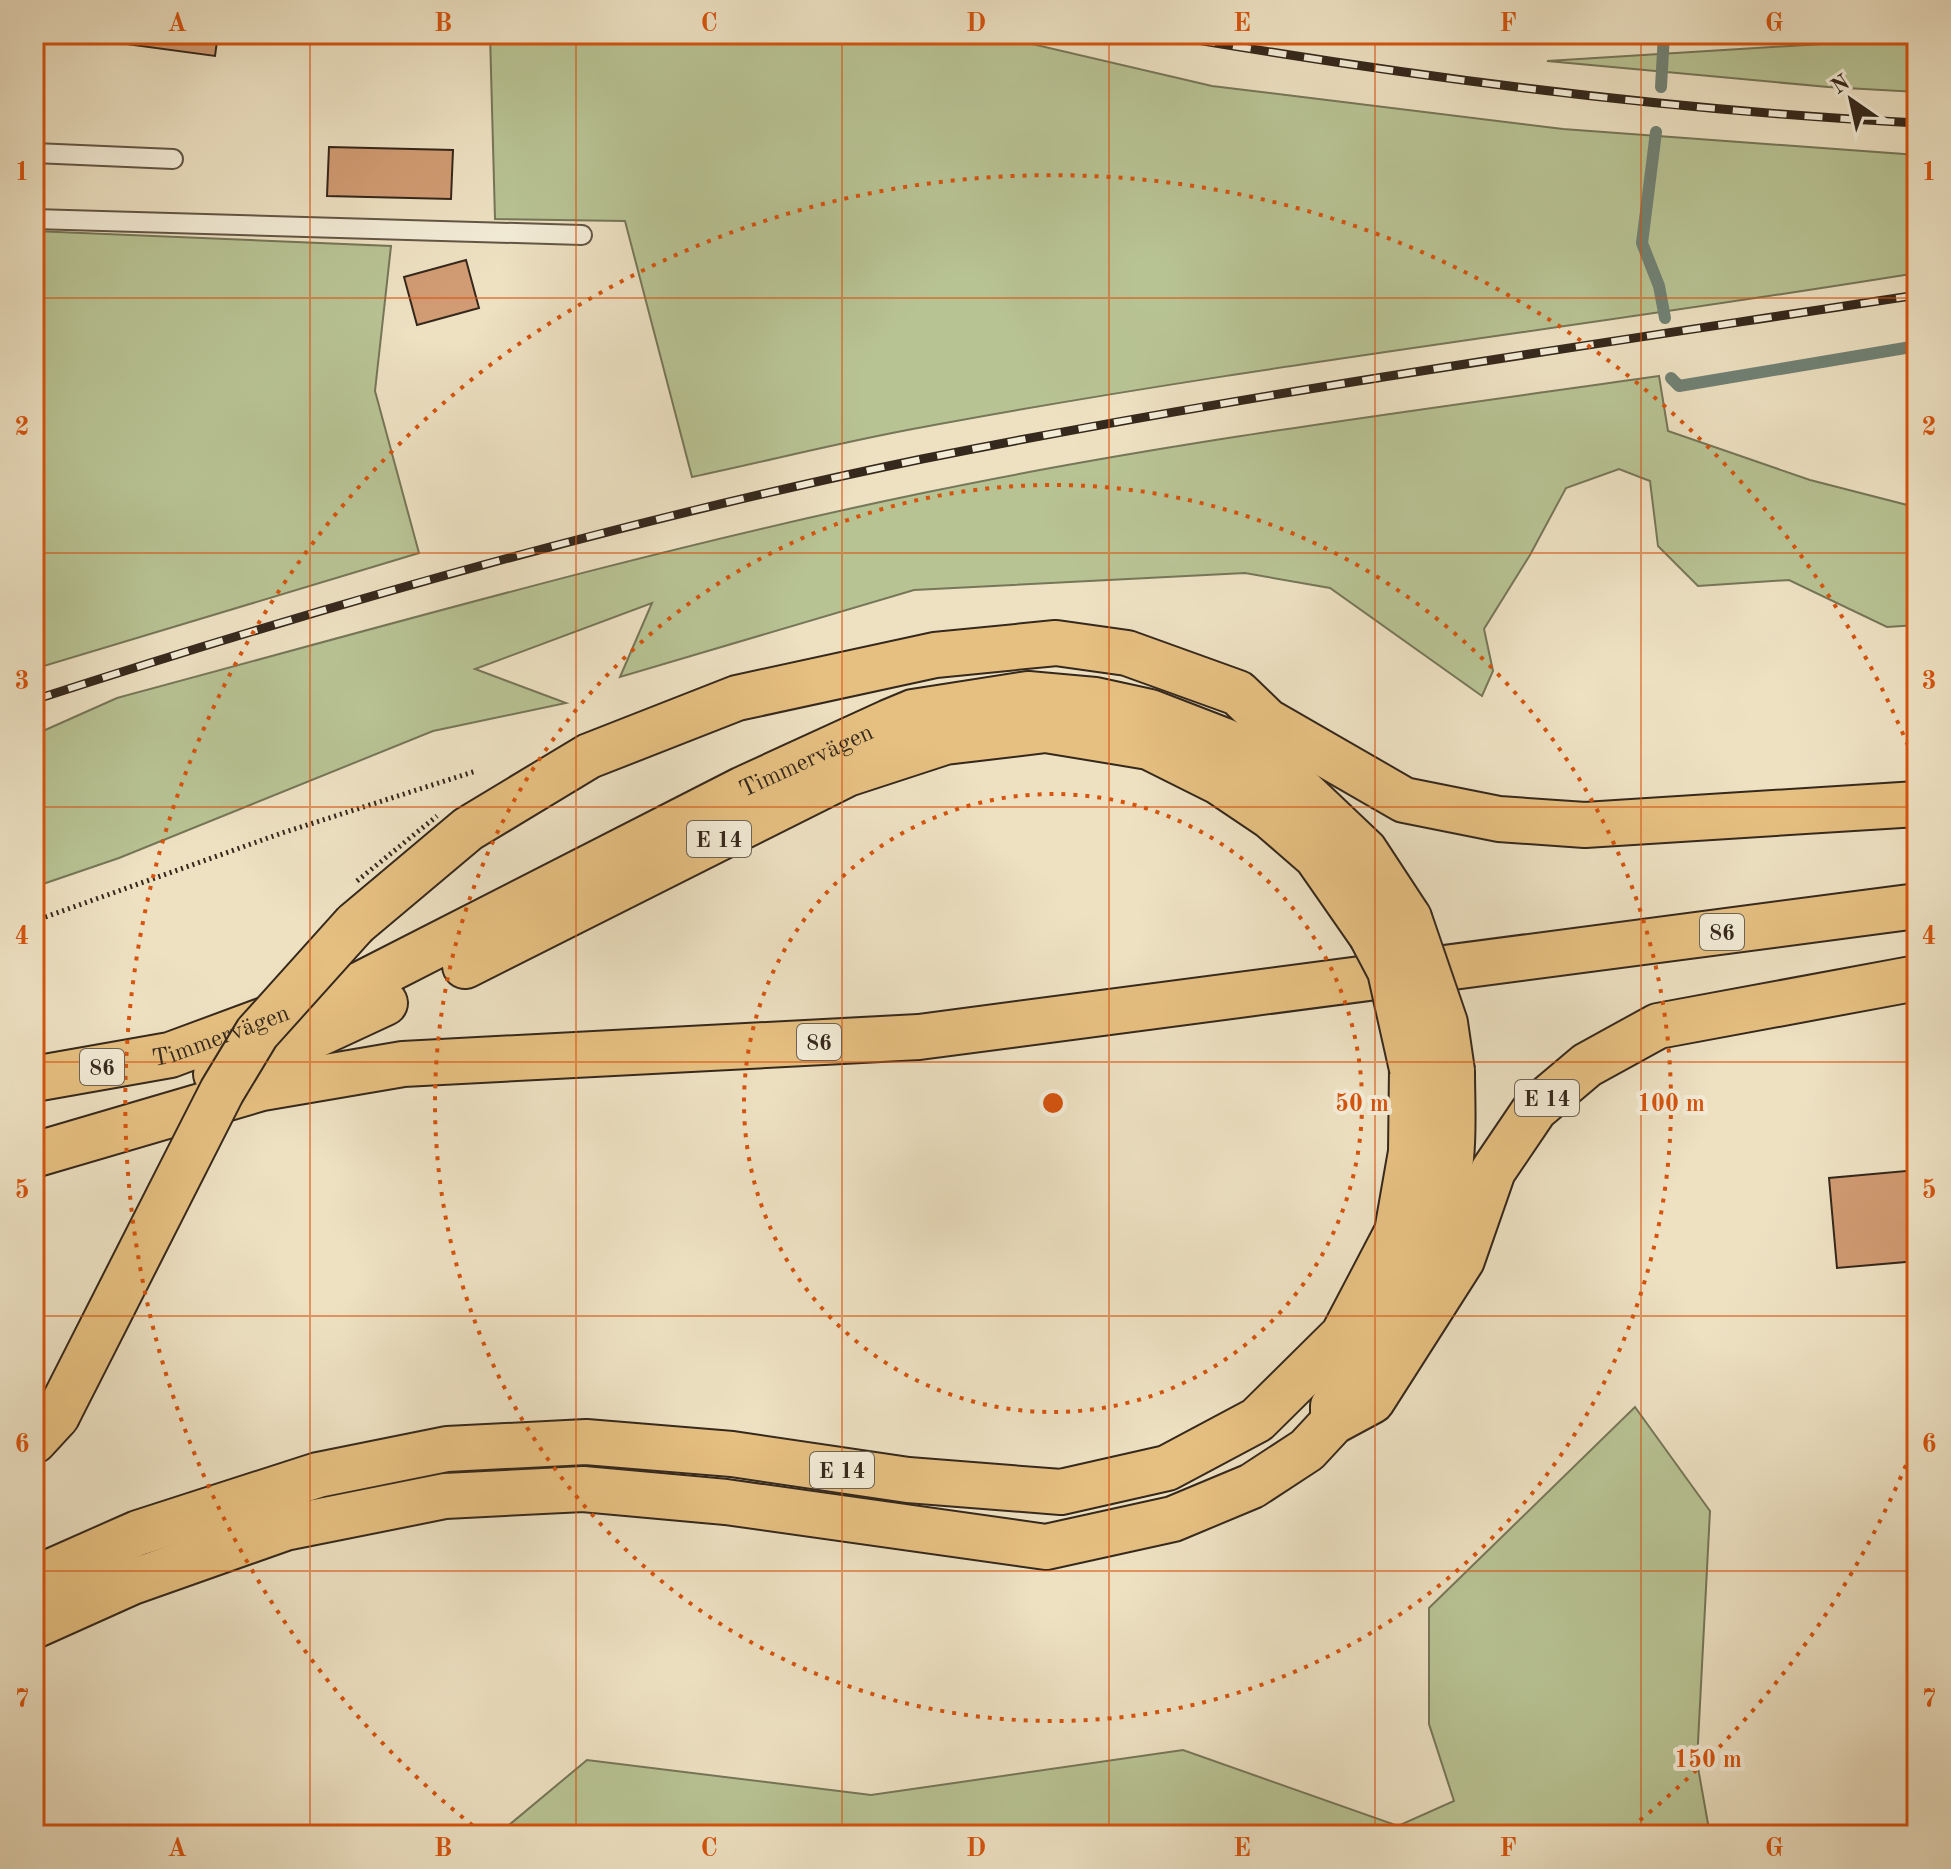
<svg xmlns="http://www.w3.org/2000/svg" width="1951" height="1869" font-family="'Old Standard TT',serif">
<style>
.green{fill:#b8c394;stroke:#767658;stroke-width:2}
.lines{fill:none;stroke-linecap:round;stroke-linejoin:round}
.stream{stroke:#718275;stroke-width:12}
.building{fill:#d19b73;stroke:#35281c;stroke-width:2}
.lane-casing{stroke:#635646;stroke-width:22}
.primary-casing{stroke:#35281c;stroke-width:48}
.highway-casing{stroke:#35281c;stroke-width:48}
.path{stroke:#35281c;stroke-width:5;stroke-dasharray:2 4;stroke-linecap:butt}
.lane{stroke:#f3ecd7;stroke-width:18}
.primary{stroke:#e6c081;stroke-width:44}
.highway{stroke:#e6c081;stroke-width:44}
.rail-casing{stroke:#35281c;stroke-width:9}
.rail{stroke:#f3ecd7;stroke-width:6;stroke-dasharray:18;stroke-linecap:butt}
.primary-bridge-casing{stroke:#35281c;stroke-width:48;stroke-linecap:butt}
.highway-bridge-casing{stroke:#35281c;stroke-width:48;stroke-linecap:butt}
.path-bridge{stroke:#35281c;stroke-width:5;stroke-dasharray:2 4;stroke-linecap:butt}
.primary-bridge{stroke:#e6c081;stroke-width:44}
.highway-bridge{stroke:#e6c081;stroke-width:44}
.grid{fill:none;stroke:#d6540e;stroke-width:2;stroke-opacity:0.55}
.ring{fill:none;stroke:#d6540e;stroke-width:4;stroke-dasharray:4 8}
.labels{text-anchor:middle;stroke-width:8;stroke-linejoin:round;paint-order:stroke}
.shield{fill:#f3ecd7;stroke:#6e6354;stroke-width:2}
.shield-label{font-size:22px;font-weight:bold;fill:#35281c}
.street-label{font-size:24px;fill:#35281c;stroke:#f3ecd7}
.centre{fill:#d6540e;stroke:#f3ecd7;stroke-width:4}
.ring-label{font-size:24px;text-anchor:middle;font-weight:bold;fill:#d6540e;stroke:#f3ecd7;stroke-width:8;stroke-linejoin:round;paint-order:stroke}
.neatline{fill:none;stroke:#d6540e;stroke-width:3}
.grid-label{font-size:26px;text-anchor:middle;font-weight:bold;fill:#d6540e}
</style>
<rect width="100%" height="100%" fill="#ede1c2"/>
<filter id="stains"><feTurbulence type="fractalNoise" baseFrequency=".0025" numOctaves="4"/><feColorMatrix values="0 0 0 0 .2 0 0 0 0 .09 0 0 0 0 .02 0 0 0 .5 -.17"/></filter>
<radialGradient id="worn" r=".72"><stop offset=".6" stop-color="#630" stop-opacity="0"/><stop offset="1" stop-color="#630" stop-opacity=".3"/></radialGradient>
<!-- green -->
<g class="green">
<path d="M490,34H989L1212,86L1563,129L1917,155V273C1584,327 1249,366 918,428C842,442 767,461 692,477L625,221L495,219Z"/>
<path d="M1917,38V92L1828,87L1547,61Z"/>
<path d="M34,231L391,246L375,391L419,553L34,669Z"/>
<path d="M1659,376L1668,431L1810,480L1911,506L1917,512V625L1887,627L1789,580L1698,586L1658,546L1650,481L1619,469L1566,488L1530,555L1484,629L1493,671L1482,696L1330,588L1245,573L914,590L620,677L652,603L475,669L566,703L433,731L119,858L34,887V735L117,698C385,626 652,549 923,493C1167,442 1413,411 1659,376Z"/>
<path d="M1635,1407L1710,1511L1697,1762L1710,1835H497L587,1760L871,1795L1183,1750L1398,1826L1454,1801L1429,1724V1608Z"/>
</g>
<g class="lines">
<!-- stream -->
<g class="stream">
<path d="M1661,87L1664,34"/>
<path d="M1656,132L1642,243L1659,286L1665,318"/>
<path d="M1671,378L1679,386L1917,346"/>
</g>
</g>
<!-- building -->
<g class="building">
<path d="M52,34H218L215,56Z"/>
<path d="M329,147L453,150L451,199L327,196Z"/>
<path d="M466,260L479,308L417,325L404,277Z"/>
<path d="M1917,1170V1261L1837,1268L1829,1178Z"/>
</g>
<g class="lines">
<!-- lane casing -->
<g class="lane-casing">
<g id="lane">
<path d="M34,153L173,159"/>
<path d="M34,219L582,235"/>
</g>
</g>
<!-- primary casing -->
<g class="primary-casing">
<g id="primary">
<path d="M465,966L847,774L945,742L1046,730L1149,747L1219,782L1271,817L1316,856L1371,935"/>
<path d="M216,1074L314,1036L385,1003"/>
<path id="s1" d="M34,1079L170,1055L359,985L743,789L889,722L913,712L1028,694L1095,700L1150,712L1225,741L1283,773L1365,851L1409,918"/>
<path d="M34,1155L262,1088L403,1064L919,1037L1917,906"/>
<path d="M1333,1422V1406C1384,1331 1444,1252 1451,1158C1454,1129 1452,1100 1452,1071"/>
<path d="M34,1579L138,1533L318,1475L447,1449L586,1442L732,1454L908,1480L1061,1492L1167,1468L1257,1420L1343,1335L1397,1232L1411,1152L1412,1069"/>
</g>
</g>
<!-- highway casing -->
<g class="highway-casing">
<g id="highway">
<path d="M355,924L468,829L589,756L737,698L935,655L1056,643L1127,653L1238,693L1267,721L1404,800L1499,819L1585,825L1917,804"/>
<path d="M34,1441L57,1416"/>
<path d="M34,1626L132,1582L285,1528L445,1496L583,1489L726,1502L1046,1547L1173,1519L1252,1486L1307,1450L1333,1422L1372,1401L1462,1260L1493,1171L1535,1109L1587,1065L1658,1026L1917,978"/>
</g>
</g>
<!-- path -->
<path class="path" d="M34,921L282,833L476,771"/>
<!-- lane -->
<use href="#lane" class="lane"/>
<!-- primary -->
<use href="#primary" class="primary"/>
<!-- highway -->
<use href="#highway" class="highway"/>
<!-- rail casing -->
<g class="rail-casing">
<g id="rail">
<path d="M1162,34C1412,77 1663,110 1917,123"/>
<path d="M34,700C326,605 621,521 922,459C1251,393 1585,346 1917,295"/>
</g>
</g>
<!-- rail -->
<use href="#rail" class="rail"/>
<!-- primary-bridge casing -->
<g class="primary-bridge-casing">
<g id="primary-bridge">
<path d="M1409,918L1445,1023L1452,1071"/>
<path d="M1371,935L1390,971L1412,1069"/>
</g>
</g>
<!-- highway-bridge casing -->
<g class="highway-bridge-casing">
<path id="highway-bridge" d="M57,1416L222,1091L257,1033L355,924"/>
</g>
<!-- path-bridge -->
<path class="path-bridge" d="M357,881L437,816"/>
<!-- primary-bridge -->
<use href="#primary-bridge" class="primary-bridge"/>
<!-- highway-bridge -->
<use href="#highway-bridge" class="highway-bridge"/>
</g>
<!-- grid -->
<path class="grid" d="M310,34V1835M576,34V1835M842,34V1835M1109,34V1835M1375,34V1835M1641,34V1835M34,298H1917M34,553H1917M34,807H1917M34,1062H1917M34,1316H1917M34,1571H1917"/>
<!-- distance rings -->
<g class="ring">
<circle cx="1053" cy="1103" r="309"/>
<circle cx="1053" cy="1103" r="618"/>
<path d="M1915 1443A927 927 0 0 1 1624 1833M482 1833A927 927 0 1 1 1915 763"/>
</g>
<g class="labels">
<!-- shield labels -->
<g class="shield">
<rect x="687" y="821" width="64" height="36" rx="6"/>
<rect x="1700" y="914" width="44" height="36" rx="6"/>
<rect x="797" y="1024" width="44" height="36" rx="6"/>
<rect x="80" y="1049" width="44" height="36" rx="6"/>
<rect x="1515" y="1080" width="64" height="36" rx="6"/>
<rect x="810" y="1452" width="64" height="36" rx="6"/>
</g>
<g class="shield-label">
<text x="719" y="847">E 14</text>
<text x="1722" y="940">86</text>
<text x="819" y="1050">86</text>
<text x="102" y="1075">86</text>
<text x="1547" y="1106">E 14</text>
<text x="842" y="1478">E 14</text>
</g>
<!-- street labels -->
<g class="street-label">
<text dy="8" stroke="none"><textPath href="#s1" startOffset="840">Timmervägen</textPath></text>
<text dy="8" stroke="none"><textPath href="#s1" startOffset="192">Timmervägen</textPath></text>
</g>
</g>
<circle cx="1053" cy="1103" r="12" class="centre"/>
<g class="ring-label">
<text x="1362" y="1111">50 m</text>
<text x="1671" y="1111">100 m</text>
<text x="1708" y="1767">150 m</text>
</g>
<!-- margin -->
<rect width="1951" height="1869" fill="none" stroke="#ede1c2" stroke-width="88"/>
<!-- north arrow -->
<g transform="translate(1851 100) rotate(326)" stroke="#f3ecd7" stroke-width="6" paint-order="stroke">
<path d="M0-6L14 30L0 20L-14 30Z" fill="#35281c"/>
<text y="-12" font-size="22" font-weight="bold" text-anchor="middle" fill="#35281c">N</text>
</g>
<rect x="44" y="44" width="1863" height="1781" class="neatline"/>
<g class="grid-label">
<text x="177" y="31">A</text>
<text x="443" y="31">B</text>
<text x="709" y="31">C</text>
<text x="976" y="31">D</text>
<text x="1242" y="31">E</text>
<text x="1508" y="31">F</text>
<text x="1774" y="31">G</text>
<text x="22" y="180">1</text>
<text x="1929" y="180">1</text>
<text x="22" y="435">2</text>
<text x="1929" y="435">2</text>
<text x="22" y="689">3</text>
<text x="1929" y="689">3</text>
<text x="22" y="944">4</text>
<text x="1929" y="944">4</text>
<text x="22" y="1198">5</text>
<text x="1929" y="1198">5</text>
<text x="22" y="1452">6</text>
<text x="1929" y="1452">6</text>
<text x="22" y="1707">7</text>
<text x="1929" y="1707">7</text>
<text x="177" y="1856">A</text>
<text x="443" y="1856">B</text>
<text x="709" y="1856">C</text>
<text x="976" y="1856">D</text>
<text x="1242" y="1856">E</text>
<text x="1508" y="1856">F</text>
<text x="1774" y="1856">G</text>
</g>
<rect width="100%" height="100%" filter="url(#stains)"/>
<rect width="100%" height="100%" fill="url(#worn)"/>
</svg>
